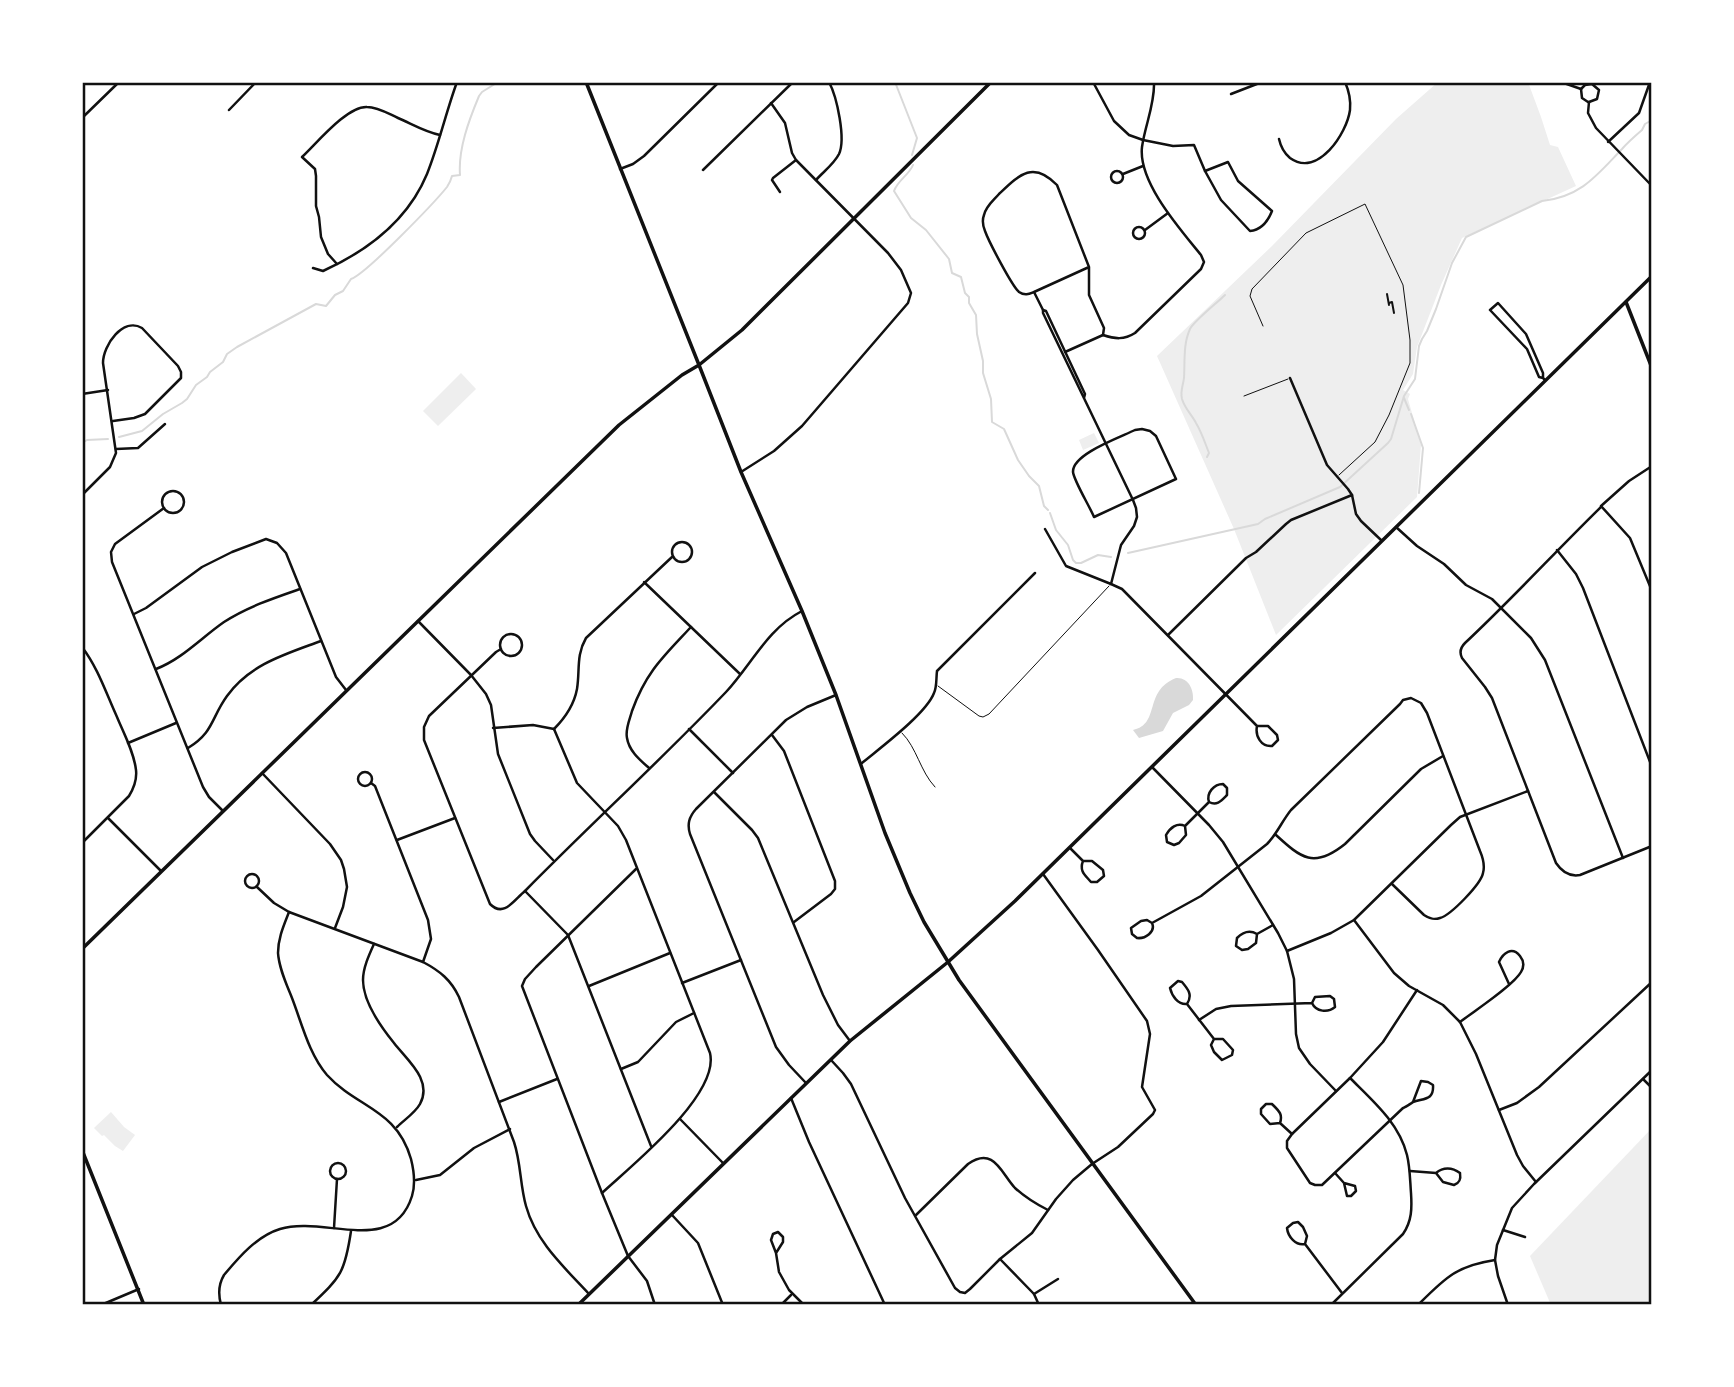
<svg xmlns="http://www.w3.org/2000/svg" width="1734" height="1387" font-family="Poppins,sans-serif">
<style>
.green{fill:#eee}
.water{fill:#d9d9d9}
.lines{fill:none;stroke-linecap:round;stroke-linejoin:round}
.stream{stroke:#d9d9d9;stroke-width:2}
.service{stroke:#111;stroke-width:1}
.pedestrian{stroke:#111;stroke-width:2}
.minor{stroke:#111;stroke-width:2.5}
.tertiary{stroke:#111;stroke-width:2.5}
.secondary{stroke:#111;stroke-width:3.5}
.primary{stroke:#111;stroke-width:3.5}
.neatline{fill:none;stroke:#111;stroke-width:2.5}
</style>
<rect width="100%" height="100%" fill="#fff"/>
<!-- green -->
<g class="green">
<path d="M1438,82H1528L1541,117L1550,145L1558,147L1576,186L1462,238L1441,285L1417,347L1413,374L1403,390L1410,394L1408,399L1421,445L1417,497L1276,635L1234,529L1157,356L1272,246L1396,119Z"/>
<path d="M461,373L476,389L438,426L423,411Z"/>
<path d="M1094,433L1099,443L1083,450L1079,440Z"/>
<path d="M111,1112L124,1127L135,1135L123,1151L115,1146L104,1135L102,1136L94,1128Z"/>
<path d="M1652,1128V1305H1551L1530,1256Z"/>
</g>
<!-- water -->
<path class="water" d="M1176,678C1188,677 1194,689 1193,700L1189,705L1173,713L1163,731L1139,738L1133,730C1161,724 1143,691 1176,678Z"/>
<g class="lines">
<!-- stream -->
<g class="stream">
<path d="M895,82L917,138L912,155"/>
<path d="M913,165C909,175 898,180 894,191L911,218L926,230L949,259L952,273L961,277L965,293L969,297V303L976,315L977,334L983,361V373L991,399L992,422L1004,429L1018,460L1029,476L1039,486L1044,506L1048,510"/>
<path d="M1404,398L1409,410"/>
<path d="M1411,414L1423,448L1419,493"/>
<path d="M119,437L142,431L163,414L182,403L187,399L196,385L207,377L210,372L223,362L227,354L237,347L316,304L326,306L335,295L343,291L351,279C366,274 435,202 447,187C449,184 451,180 452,176L460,175C458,149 469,120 479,96L482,92L498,82"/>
<path d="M82,443L87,440L108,439"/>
<path d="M1207,457L1209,453C1205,443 1202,433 1196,423C1192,415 1185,409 1182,399C1180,391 1183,386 1184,378C1185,362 1183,344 1190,329C1194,321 1217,303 1225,295"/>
<path d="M1050,513L1056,530L1068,545L1073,560L1076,563H1081L1098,555L1111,557"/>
<path d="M1128,553L1258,524L1265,519L1340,487L1388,443L1391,439L1404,396L1415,379L1419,346L1422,339L1427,331L1436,309L1452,263L1466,237L1542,201C1581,197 1597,175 1622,149C1628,142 1635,136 1642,130L1645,124L1652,120"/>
</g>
<!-- service -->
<g class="service">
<path d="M1263,326L1250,296L1252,289L1306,233L1365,204L1403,285L1410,340V363L1389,415L1375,442L1339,475"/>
<path d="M1244,396L1288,379"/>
<path d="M938,686L979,716L983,717L989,714L1109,586"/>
<path d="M902,733C917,748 920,771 935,787"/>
</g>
<!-- pedestrian -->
<g class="pedestrian">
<path d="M1387,294L1389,305"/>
<path d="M1389,303L1392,302L1394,313"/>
</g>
<!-- minor -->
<g class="minor">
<path d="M1093,82L1114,121L1129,135L1143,140L1173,146L1194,145L1205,171"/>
<path d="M1561,82L1581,89"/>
<path d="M1581,89L1585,85L1592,84L1599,90L1597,99L1589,102"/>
<path d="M1581,89L1582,98L1588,102"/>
<path d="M1231,94L1262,82"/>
<path d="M1589,102L1588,113L1596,128L1652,186"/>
<path d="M229,110L256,82"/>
<path d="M82,118L119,82"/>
<path d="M1279,139C1281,148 1284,153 1290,158C1318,178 1347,133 1350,110C1351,100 1349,91 1345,82"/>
<path d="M1608,142L1639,113L1650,82"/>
<path d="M1228,162L1238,181L1272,211C1268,221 1261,230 1250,231L1221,200L1205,171Z"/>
<path d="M620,169L633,164L644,156L719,82"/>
<path d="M703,170L793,82"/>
<circle cx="1117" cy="177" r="6"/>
<path d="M1123,174L1143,166"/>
<path d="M816,180C823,172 834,164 839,154C846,139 837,97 829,82"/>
<path d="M780,192L772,180L773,178L796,160"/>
<circle cx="1139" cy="233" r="6"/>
<path d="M1145,230L1168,213"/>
<path d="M337,264L328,254L321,237L319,217L316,206V176L315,169L302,157C317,143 347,106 367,107C378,107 389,114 398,118C412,124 425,132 440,135"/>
<path d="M1089,267L1034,292C1029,294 1025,296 1019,292C1012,286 989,242 985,231C983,226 982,220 984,215C986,206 993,201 999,194C1019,175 1033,160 1057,185L1089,267V295L1104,328L1103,335"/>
<path d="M313,268L323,271C367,251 408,220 427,174C439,144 446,112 457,82"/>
<path d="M1034,292L1043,310"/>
<path d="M1103,335C1115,339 1124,340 1135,333L1201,269L1204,262L1201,255C1180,229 1138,182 1142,147C1145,125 1155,104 1154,82"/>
<path d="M1065,352L1103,335"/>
<path d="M1290,378L1327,465L1348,489L1352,495L1356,514L1361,521L1381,540"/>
<path d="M1543,378V373L1526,334L1498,303L1490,310L1527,349L1539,377L1543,378L1545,380"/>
<path d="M82,394L108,390"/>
<path d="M1142,429L1150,431L1156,436L1176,479L1094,517C1090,507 1074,481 1073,472C1072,454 1121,437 1135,430Z"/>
<path d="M116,449L138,448L165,424"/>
<path d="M741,472L774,451L802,426L908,303L911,293L901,270L888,253L796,160L792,153L785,123L771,103"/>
<circle cx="173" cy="502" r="11"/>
<path d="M82,495L110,467L116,453L103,363C103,345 123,317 142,328L178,366L181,372V378L145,414L134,418L113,421"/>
<path d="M1601,507C1555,552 1512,599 1465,643C1461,647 1459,652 1462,658L1485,687L1492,698L1556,863C1562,872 1569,877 1580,875L1652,846"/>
<path d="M164,508L115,544L111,552L112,562L203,787L209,797L223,811"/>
<path d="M1396,527L1417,546L1444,564L1466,585L1492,599L1531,638L1545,660L1623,858"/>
<path d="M1045,529L1066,566L1111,584L1121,545L1134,526L1137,517L1136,508L1133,500L1043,313V310L1046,311L1085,394L1084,398"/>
<circle cx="682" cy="552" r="10"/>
<path d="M1557,550L1576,574L1583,588L1652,767"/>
<path d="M644,582L740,674"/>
<path d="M1111,584L1122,589L1257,726C1255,736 1261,747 1272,746L1278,740L1277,735L1268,726H1257"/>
<path d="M134,614L146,608L202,567L232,552L266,539L277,543L286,553L336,677L346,690"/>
<path d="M418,621L471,675L486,694L491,705L498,754L530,834L535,841L553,860"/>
<circle cx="511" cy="645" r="11"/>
<path d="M1168,635L1246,558L1256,552L1286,524L1291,520L1352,495"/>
<path d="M82,647C98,668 106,693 117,717C124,734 134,752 136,770C137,779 134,788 129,796L82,843"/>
<path d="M501,649L496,652L429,716L424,727V740L490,904C504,918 514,900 525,891C591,824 661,760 726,692C752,664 767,629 802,611"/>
<path d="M156,669C182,659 201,638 224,622C247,607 274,598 300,589"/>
<path d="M493,728L533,725L554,729"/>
<path d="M554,729L577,783L618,826L626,840L710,1053C720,1095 631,1166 602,1193"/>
<path d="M554,729C565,718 574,705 577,689C580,671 576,655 586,638L672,557"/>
<path d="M689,729L733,773"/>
<path d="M772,735L784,751L835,881V889L831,894L794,922"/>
<path d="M128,743L176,723"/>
<path d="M188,748C214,732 211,718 227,696C250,664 286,654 321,641"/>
<path d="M862,763C880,748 926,714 934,693C937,687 936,679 937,671L1035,573"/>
<path d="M1152,767L1209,825L1223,842L1278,933L1287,951L1294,979L1296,1034L1299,1048L1310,1064L1336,1091"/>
<path d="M649,768C640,760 629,751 627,738C625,729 630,719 632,711C646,672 663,657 691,627"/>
<circle cx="365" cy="779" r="7"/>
<path d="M262,773L330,844L341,860L344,869L347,887L343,907L335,928"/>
<path d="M371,783L375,786L428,920L431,939L423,962"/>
<path d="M714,792L752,830L758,838L823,995L838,1025L850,1041"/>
<path d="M108,818L161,871"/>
<path d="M1185,826L1186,835L1179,843L1174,845L1167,842L1166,835C1170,828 1177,822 1185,826L1209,802C1217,806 1221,801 1227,795V788L1223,784C1214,784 1206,793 1209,802"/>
<path d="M1276,835C1301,858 1314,869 1345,844L1421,769L1443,756"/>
<path d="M397,840L455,818"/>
<path d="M1070,848L1083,861C1079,871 1085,875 1091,882H1097L1104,876L1103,870L1092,861H1083"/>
<path d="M636,869L536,967L525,979L522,986L602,1193L628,1256L647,1281L655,1305"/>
<circle cx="252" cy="881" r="7"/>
<path d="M257,887L274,903L289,912L423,962C440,971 451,980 459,997L514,1142C521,1163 520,1185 526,1206C536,1242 564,1267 589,1294"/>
<path d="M525,891L568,935L651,1146"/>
<path d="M1354,920L1394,973L1409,986L1443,1005L1460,1022L1476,1054L1517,1155L1523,1166L1536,1182"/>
<path d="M1152,923C1156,932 1145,939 1137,938L1132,934L1131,928L1141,921L1147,920L1152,923L1201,896L1267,844C1277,834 1282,821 1291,810L1400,704L1403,700L1411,698L1421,703L1427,713L1480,851C1483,858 1485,866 1483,873C1481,884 1451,915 1440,918C1434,920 1430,919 1424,915L1392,884"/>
<path d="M1257,934L1256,943L1248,949L1242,950L1236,946L1237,938C1243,932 1250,930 1257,934L1273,925"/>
<path d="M374,944C369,955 363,968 363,980C363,1002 381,1027 394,1043C407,1060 433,1080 420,1104C415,1113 404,1120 397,1127"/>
<path d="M1287,951L1331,933L1354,920L1451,825L1460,817L1528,791"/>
<path d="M682,983L741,960"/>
<path d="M589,986L670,953"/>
<path d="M1187,1004C1178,1005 1172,996 1170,988L1178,981L1182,982C1188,989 1193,995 1187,1004L1214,1039L1211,1045L1214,1052L1222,1060L1232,1055L1233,1050L1223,1039H1214"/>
<path d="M1199,1020L1216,1009L1231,1006L1312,1003C1316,1012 1328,1013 1335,1007L1334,999L1330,996L1315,997L1312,1003"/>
<path d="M1460,1022C1474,1011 1513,986 1521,972C1524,967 1524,961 1520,956C1512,946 1503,953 1499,962L1509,984"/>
<path d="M831,1060L843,1073L851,1084L905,1198L955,1288L960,1292L965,1293L970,1289L1000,1259L1032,1233L1056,1199L1073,1180L1092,1164L1118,1147L1153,1114L1155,1110L1142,1087L1150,1034L1147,1021L1098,950L1043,874"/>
<path d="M621,1069L638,1062L676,1022L694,1013"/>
<path d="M1643,1079L1652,1088"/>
<path d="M806,1083L789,1065L776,1047L690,834C687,824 689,817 696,809L786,720L807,707L836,695"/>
<path d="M791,1098L809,1142L885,1305"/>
<path d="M499,1102L557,1079"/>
<path d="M1413,1102L1421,1081L1428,1082L1433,1085C1434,1100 1425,1098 1413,1102C1412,1103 1404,1108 1403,1108L1322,1185H1315L1310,1183L1287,1148V1141L1292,1134L1350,1078L1383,1042L1417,990"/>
<path d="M1499,1110L1517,1103L1539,1087L1652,982"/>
<path d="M680,1119L723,1163"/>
<path d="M1280,1123L1270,1124L1261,1114V1109L1266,1104H1272C1279,1111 1283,1114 1280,1123L1292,1134"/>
<circle cx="338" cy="1171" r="8"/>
<path d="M1410,1171L1436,1173L1443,1182L1454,1185C1460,1183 1461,1179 1460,1173C1452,1167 1443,1167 1436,1173"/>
<path d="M1335,1173L1344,1183L1347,1196H1351L1356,1191L1355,1186L1344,1183"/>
<path d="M416,1180L440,1175L474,1148L510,1129"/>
<path d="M672,1215L698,1243L723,1305"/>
<path d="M916,1215L968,1164C994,1146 1001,1173 1015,1188C1025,1197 1036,1204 1048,1210"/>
<path d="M334,1228L337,1179"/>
<path d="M1503,1230L1525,1237"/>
<path d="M1305,1244C1296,1246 1288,1237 1287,1228L1293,1223L1298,1222L1303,1227L1307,1236L1305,1244L1342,1293"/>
<path d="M776,1253L783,1242V1237L778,1232L773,1234L771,1240L776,1253L779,1272L789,1290L804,1305"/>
<path d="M1000,1259L1034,1294L1039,1305"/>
<path d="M1034,1294L1058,1279"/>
<path d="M101,1305L139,1289"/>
<path d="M221,1305C218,1294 218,1285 224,1275C239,1257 257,1236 280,1229C324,1215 393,1257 412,1196C416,1183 414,1171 411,1159C397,1109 357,1108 327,1075C309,1054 302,1024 292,998C286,983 279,968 278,953C278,938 284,925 289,912"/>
<path d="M311,1305C341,1277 345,1272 351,1231"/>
<path d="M781,1305L791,1295"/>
<path d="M1331,1305L1403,1234C1412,1221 1412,1208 1411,1193C1410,1180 1410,1167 1407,1155C1399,1123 1373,1101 1350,1078"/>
<path d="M1418,1305C1445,1278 1456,1266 1495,1260"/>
</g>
<!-- tertiary -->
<g class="tertiary">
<path d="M1652,466L1629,481L1601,506L1630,538L1652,591"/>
<path d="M1508,1305L1498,1276L1495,1260L1497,1245L1512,1208L1534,1184L1652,1070"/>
</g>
<!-- secondary -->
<g class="secondary">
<path d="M1626,302L1652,368"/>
<path d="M82,949L619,425L682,375L699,365L586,82"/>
<path d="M82,1150L144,1305"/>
<path d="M578,1305L850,1041L948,962L1015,901L1652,276"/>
</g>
<!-- primary -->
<path class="primary" d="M991,82L742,330L699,365L741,472L802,611L836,695L885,833L910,893L924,922L959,980L1196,1305"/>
</g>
<!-- border -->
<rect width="1734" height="1387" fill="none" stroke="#ffffff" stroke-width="168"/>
<rect x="84" y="84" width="1566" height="1219" class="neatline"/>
</svg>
